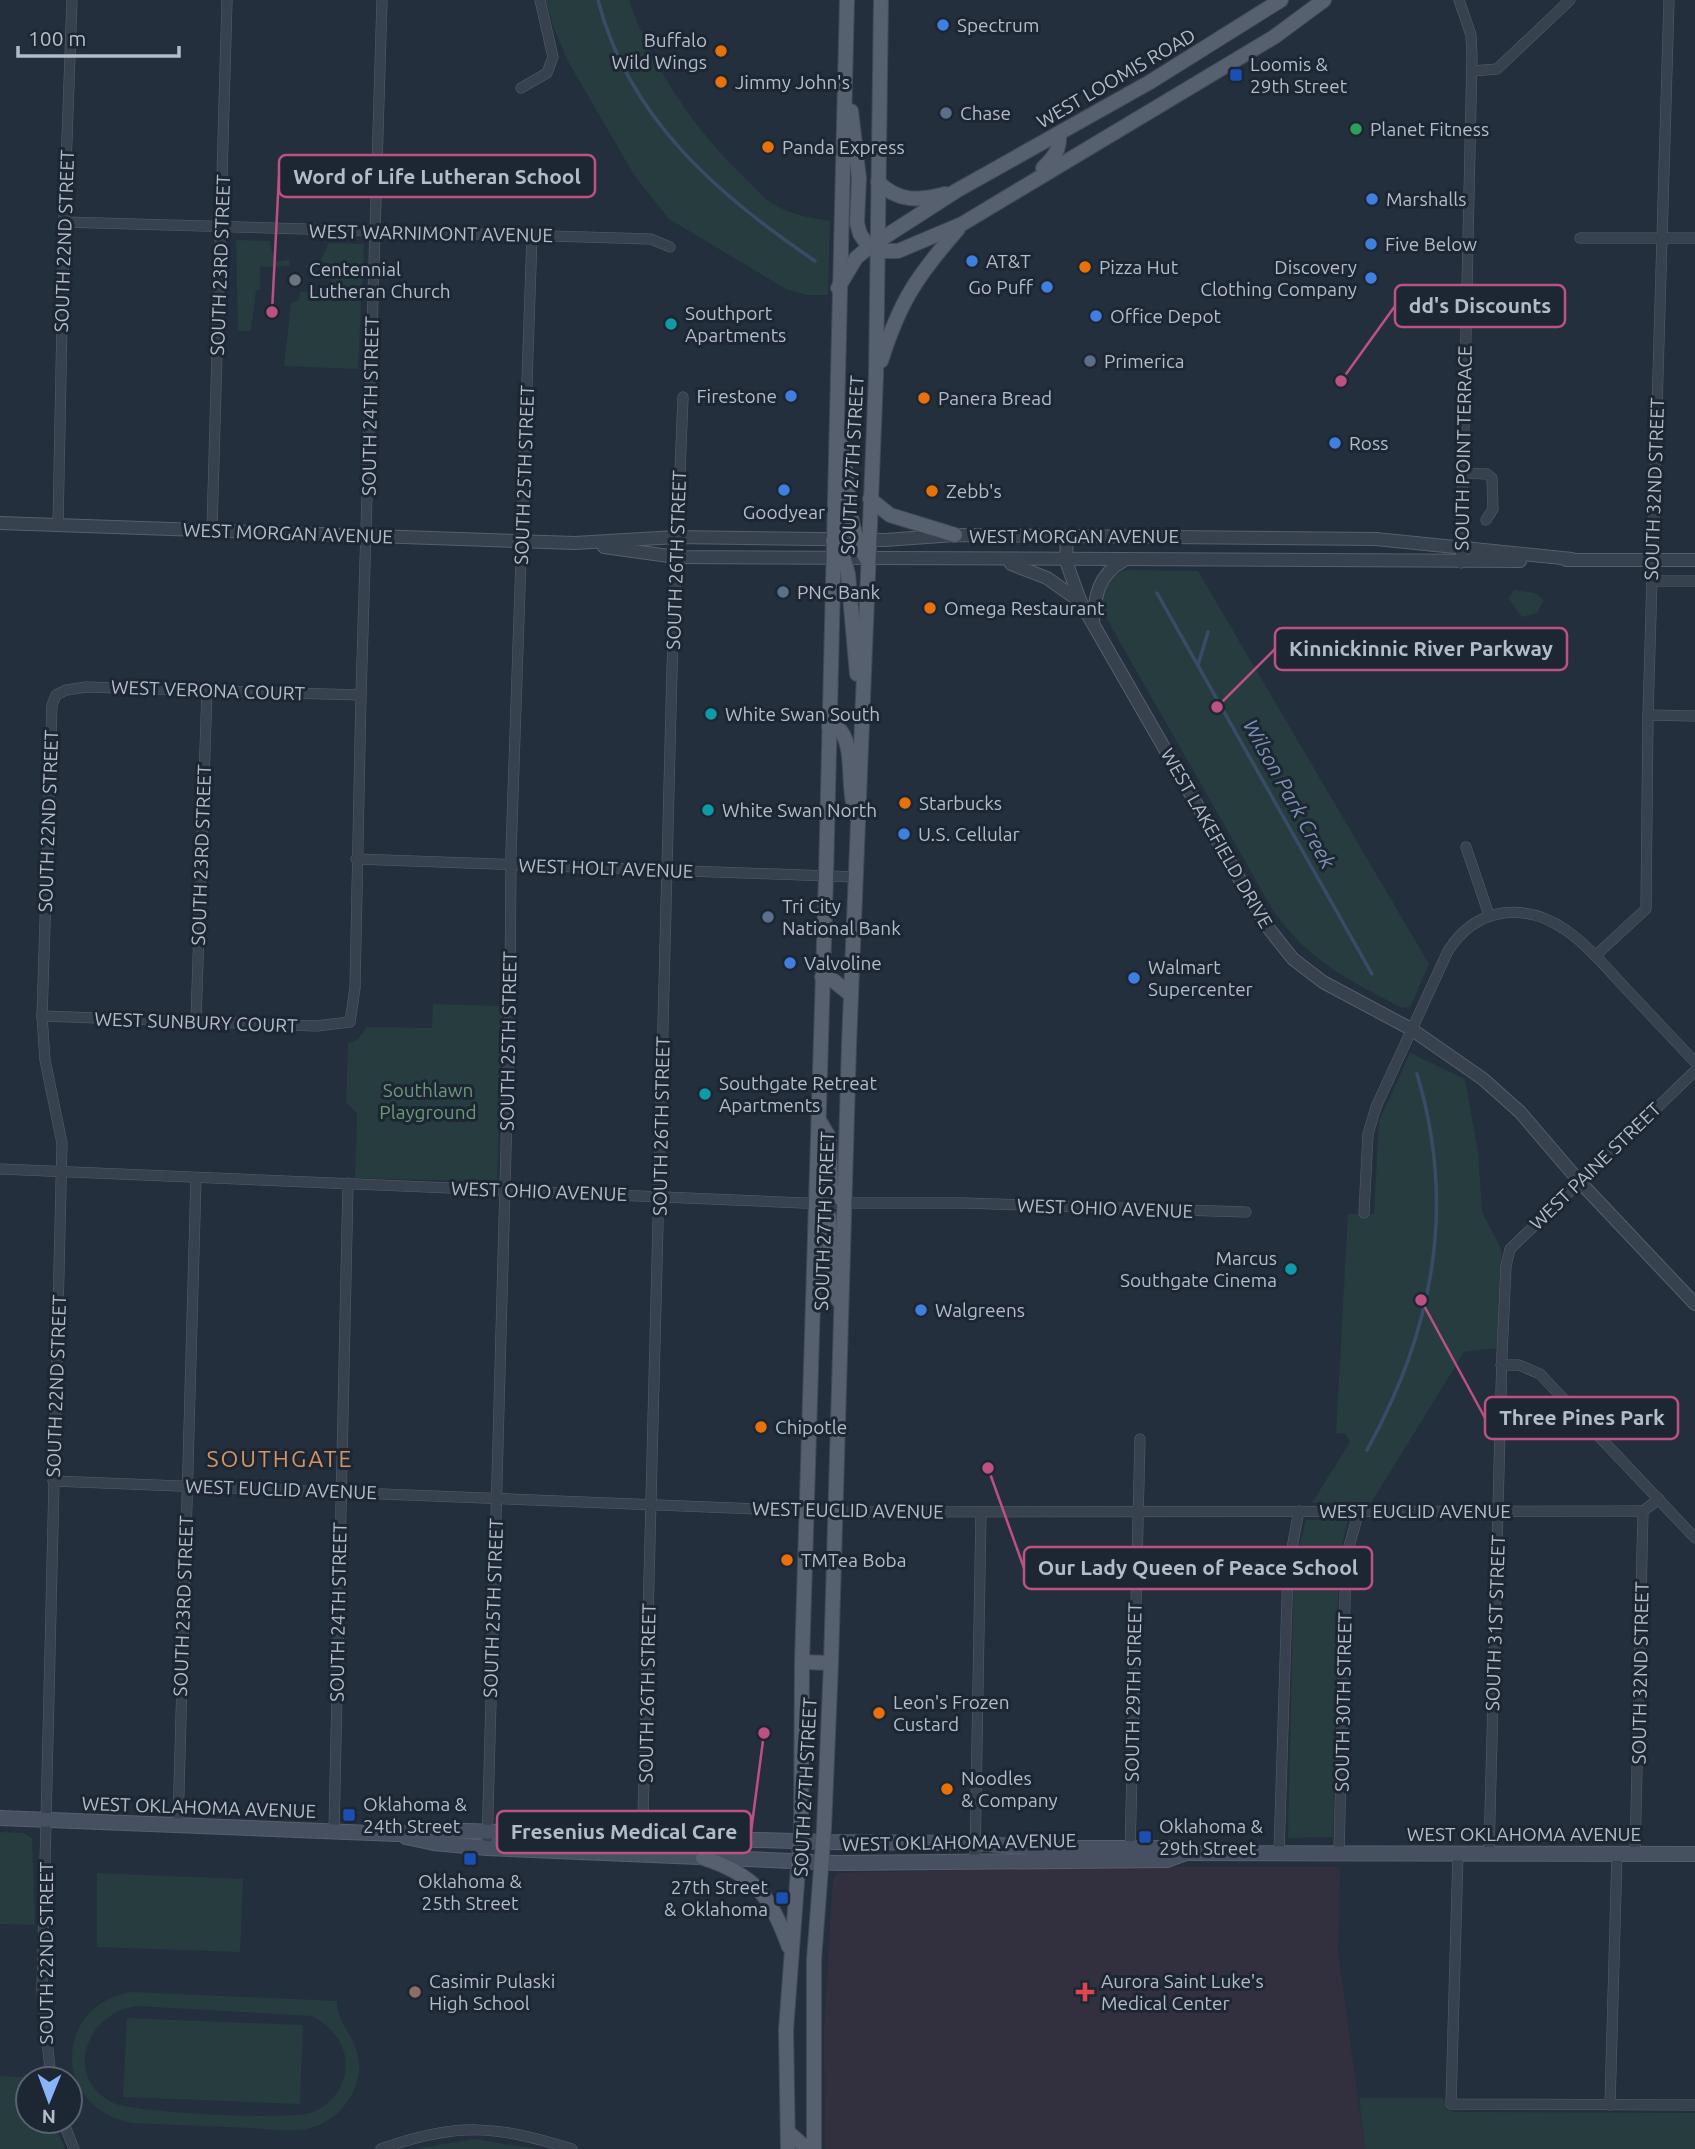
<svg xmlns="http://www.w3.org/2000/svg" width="1695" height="2149" font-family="Ubuntu,sans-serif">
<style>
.medical{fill:#32303f}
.green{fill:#263c3f;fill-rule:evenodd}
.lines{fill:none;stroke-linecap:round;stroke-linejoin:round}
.stream{stroke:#394c67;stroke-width:3.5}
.minor-casing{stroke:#565f6c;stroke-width:11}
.tertiary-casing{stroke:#565f6c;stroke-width:14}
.secondary-casing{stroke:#565f6c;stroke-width:16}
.primary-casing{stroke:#414a57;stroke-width:16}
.minor{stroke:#38414e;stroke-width:10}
.tertiary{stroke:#38414e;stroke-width:12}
.secondary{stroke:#465061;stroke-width:14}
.primary{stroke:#56606e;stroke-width:14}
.shop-dot{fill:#3f7fe0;stroke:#1d2633;stroke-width:2.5}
.food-dot{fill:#e8710a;stroke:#1d2633;stroke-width:2.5}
.transit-dot{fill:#1a4fb4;stroke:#1d2633;stroke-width:2.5}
.service-dot{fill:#5c6f8a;stroke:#1d2633;stroke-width:2.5}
.leisure-dot{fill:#2e9e5b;stroke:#1d2633;stroke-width:2.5}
.worship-dot{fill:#6b7280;stroke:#1d2633;stroke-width:2.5}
.culture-dot{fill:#0f9aa8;stroke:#1d2633;stroke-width:2.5}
.education-dot{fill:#8d6e63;stroke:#1d2633;stroke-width:2.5}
.health-dot{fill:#e0444e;stroke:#1d2633;stroke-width:2.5}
.labels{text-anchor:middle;stroke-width:6;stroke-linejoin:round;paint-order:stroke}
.poi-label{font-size:19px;fill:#b4bcc9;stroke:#1d2633;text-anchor:start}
.street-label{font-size:19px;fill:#b4bcc9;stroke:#1d2633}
.park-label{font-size:19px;fill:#6b9a76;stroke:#1d2633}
.water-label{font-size:21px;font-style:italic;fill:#7c92b1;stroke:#1d2633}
.quarter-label{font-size:23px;letter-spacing:2px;fill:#d59563;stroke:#1d2633}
.leader{fill:none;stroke:#bd5182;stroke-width:2.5}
.callout-dot{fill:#bd5182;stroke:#1d2633;stroke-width:2.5}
.callout{fill:#1d2633;stroke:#bd5182;stroke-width:2.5}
.callout-label{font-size:21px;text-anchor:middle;font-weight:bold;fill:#b4bcc9}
</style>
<rect width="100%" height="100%" fill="#242f3e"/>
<!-- medical -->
<path class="medical" d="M1087,1867H1340L1338,1953L1365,2149H825L824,2031L833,1879L837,1873Z"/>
<!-- green -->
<g class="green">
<path d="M546,0H629C653,69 693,128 746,179C754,187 763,198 773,204C790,214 810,218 830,221L828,295H807L786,289L669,219L634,175L568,61L553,26Z"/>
<path d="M236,240L269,241L275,262L289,260V266L260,267V290H256L251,331H238Z"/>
<path d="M329,243L364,244L358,369L284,366L291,303L299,300L300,292L338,293L336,288L332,287V276L338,273L336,265L306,268V265L319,264Z"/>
<path d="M1128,570L1198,571L1429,964L1410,1007L1402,1008C1349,980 1310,962 1274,912L1104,614C1099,593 1106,575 1128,570Z"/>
<path d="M1514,590L1535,593L1544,600L1537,613L1522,617L1508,598Z"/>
<path d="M433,1004L503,1006L497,1182L355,1178L357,1114L346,1102L348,1044L358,1039L367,1027L432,1028Z"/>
<path d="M1410,1053L1465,1079L1478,1152L1482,1212L1502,1251L1497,1348L1464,1352L1371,1503H1312L1350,1442L1346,1434L1336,1433L1348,1214H1374L1379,1121Z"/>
<path d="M1306,1520H1348L1339,1555L1333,1837L1288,1838L1294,1568Z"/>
<path d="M0,1832L24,1833L32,1838L35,1925L0,1924Z"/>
<path d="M97,1873L243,1879L240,1952L97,1947Z"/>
<path d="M132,1992L337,2001C336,2025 361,2039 359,2070C357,2097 337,2121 310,2128C291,2133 270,2129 251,2128C211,2126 172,2125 132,2123C52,2108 52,2005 132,1992ZM136,2006L312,2016C335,2028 351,2050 344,2077C340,2093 328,2106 313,2112C293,2121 130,2113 111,2102C63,2075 87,2013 136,2006Z"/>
<path d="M127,2018L303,2025L300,2104L123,2097Z"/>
<path d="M0,2076L40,2078L28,2079V2121H53L65,2149H0Z"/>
<path d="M1359,2098H1443L1448,2109L1455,2112L1695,2113V2149H1365Z"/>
<path d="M474,2139L538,2149H415Z"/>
</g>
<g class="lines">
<!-- stream -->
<g class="stream">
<path d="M598,0C628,118 719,196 815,261"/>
<path d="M1157,593L1372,974"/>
<path d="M1198,665L1208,632"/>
<path d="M1367,1450C1433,1331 1457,1207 1417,1074"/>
</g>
<!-- minor casing -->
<g class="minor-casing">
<g id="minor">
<path d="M1459,0L1471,35L1472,56L1461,563"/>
<path d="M1472,71L1497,69L1570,0"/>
<path d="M521,88L547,73L553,57L540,0"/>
<path d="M64,222L651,239L670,247"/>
<path d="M1580,238H1695"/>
<path d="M1463,473L1487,474L1492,478L1493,509L1486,520"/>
<path d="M58,525L64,222L72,0"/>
<path d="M212,530L227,0"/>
<path d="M1651,581H1695"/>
<path d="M1648,715L1695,716"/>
<path d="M1466,847L1489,915"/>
<path d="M356,859L856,877"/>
<path d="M1595,956L1646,909L1648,715L1669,0"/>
<path d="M42,1016L316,1026L350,1022L355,988L361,695L382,0"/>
<path d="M196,1021L207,690"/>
<path d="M0,1169L803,1203H964L1246,1212"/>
<path d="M1364,1213L1368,1134L1376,1107L1448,951C1461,931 1477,917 1503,913C1559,906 1594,955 1629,992C1651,1015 1673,1039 1695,1062"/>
<path d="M1501,1365H1519L1540,1374L1695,1538"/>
<path d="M53,1481L836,1512L1643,1511"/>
<path d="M178,1825L196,1178"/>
<path d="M334,1832L348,1183"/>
<path d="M487,1848L510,1002L511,853L532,235"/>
<path d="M1130,1853L1140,1439"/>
<path d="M1279,1853L1288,1569L1299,1511"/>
<path d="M1339,1853L1346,1557L1359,1511"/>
<path d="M1458,1853L1451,2104L1695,2105"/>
<path d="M1489,1853L1502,1354L1506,1266L1510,1249L1695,1071"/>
<path d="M1635,1854L1643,1511L1659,1499"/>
<path d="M642,1856L672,669L683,397"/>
<path d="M975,1862L981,1512"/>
<path d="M51,2079L42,1991L62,1143L45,1060L42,1016L52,705L56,695L66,690L86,687L361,695"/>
<path d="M1610,2105L1617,1854"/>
<path d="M63,2121L74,2149"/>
<path d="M381,2149C457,2122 495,2125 572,2149"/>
</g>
</g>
<!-- tertiary casing -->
<g class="tertiary-casing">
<g id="tertiary">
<path d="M0,523L575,543L676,537L885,540L955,535L1376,539L1572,559"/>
<path d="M1067,536L1066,561L1081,603L1266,925L1293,959L1323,982L1411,1029L1483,1079L1520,1112L1579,1181L1695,1304"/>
<path d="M604,547L676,557L1520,561"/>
<path d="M1566,560H1695"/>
<path d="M1011,564L1047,578L1081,602"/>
<path d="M1093,622C1095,596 1098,575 1123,561"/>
</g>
</g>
<!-- secondary casing -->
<g class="secondary-casing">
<g id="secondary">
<path d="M0,1818L396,1834L434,1830L823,1842L975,1843L1038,1848H1167L1186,1853L1695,1854"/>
<path d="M406,1837L434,1843L487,1848L838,1863L1167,1860L1186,1853"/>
</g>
</g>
<!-- primary casing -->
<g class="primary-casing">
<g id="primary">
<path d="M851,111L859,178L857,223L860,234L869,247L878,251H898L962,224L1274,37L1324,0"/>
<path d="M1043,168C1054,157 1060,150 1059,135"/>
<path d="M878,182C898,202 919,201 945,194"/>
<path d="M838,288L856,258L869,247L956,191L1150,82L1281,0"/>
<path d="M881,361C900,301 917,276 958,229"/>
<path d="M837,433C853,479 841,517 867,560"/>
<path d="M870,499L890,515L955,535"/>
<path d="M833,541L844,559L848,574L857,674"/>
<path d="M829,727L838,728C854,742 848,781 853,802"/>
<path d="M822,977L834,981L851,995"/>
<path d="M819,1120L829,1137L831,1188L844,1202"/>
<path d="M817,1203L829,1217L831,1280L838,1300"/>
<path d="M802,1662L831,1663"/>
<path d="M703,1858C756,1875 770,1896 789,1947"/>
<path d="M788,2132L807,2149"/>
<path d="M788,2149L786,2030L801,1829L802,1662L826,876L847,0"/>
<path d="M814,2149V1960L824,1829L831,1663L849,1045L876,376L881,0"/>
</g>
</g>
<!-- minor -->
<use href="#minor" class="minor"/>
<!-- tertiary -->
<use href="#tertiary" class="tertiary"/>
<!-- secondary -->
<use href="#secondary" class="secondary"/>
<!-- primary -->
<use href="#primary" class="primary"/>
</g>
<!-- markers -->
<g class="shop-dot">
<circle cx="943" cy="25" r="7"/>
<circle cx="1372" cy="199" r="7"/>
<circle cx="1371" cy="244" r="7"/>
<circle cx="972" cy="261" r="7"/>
<circle cx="1371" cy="278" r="7"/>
<circle cx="1047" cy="287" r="7"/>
<circle cx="1096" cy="316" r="7"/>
<circle cx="791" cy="396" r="7"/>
<circle cx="1335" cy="443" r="7"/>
<circle cx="784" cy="490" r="7"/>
<circle cx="904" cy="834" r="7"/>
<circle cx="790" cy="963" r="7"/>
<circle cx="1134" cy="978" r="7"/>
<circle cx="921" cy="1310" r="7"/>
</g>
<g class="food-dot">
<circle cx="721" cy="51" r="7"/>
<circle cx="721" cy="82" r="7"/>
<circle cx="768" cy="147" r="7"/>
<circle cx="1085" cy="267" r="7"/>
<circle cx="924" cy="398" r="7"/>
<circle cx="932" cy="491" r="7"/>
<circle cx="930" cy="608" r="7"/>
<circle cx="905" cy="803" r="7"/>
<circle cx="761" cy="1427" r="7"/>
<circle cx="787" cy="1560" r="7"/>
<circle cx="879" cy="1713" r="7"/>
<circle cx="947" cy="1789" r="7"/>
</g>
<g class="transit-dot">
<rect x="1229" y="68" width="14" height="14" rx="3.5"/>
<rect x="342" y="1808" width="14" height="14" rx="3.5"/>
<rect x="1138" y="1830" width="14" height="14" rx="3.5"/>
<rect x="463" y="1852" width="14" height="14" rx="3.5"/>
<rect x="775" y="1891" width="14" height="14" rx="3.5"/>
</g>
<g class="service-dot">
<circle cx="946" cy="113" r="7"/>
<circle cx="1090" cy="361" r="7"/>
<circle cx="783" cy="592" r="7"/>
<circle cx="768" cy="917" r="7"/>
</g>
<circle class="leisure-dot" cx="1356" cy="129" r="7"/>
<circle class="worship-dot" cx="295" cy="280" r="7"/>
<g class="culture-dot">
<circle cx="671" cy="324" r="7"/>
<circle cx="711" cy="714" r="7"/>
<circle cx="708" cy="810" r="7"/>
<circle cx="705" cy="1094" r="7"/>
<circle cx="1291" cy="1269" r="7"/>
</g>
<circle class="education-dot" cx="415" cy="1992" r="7"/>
<path class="health-dot" d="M1081.5 1981.5h7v7h7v7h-7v7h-7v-7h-7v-7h7z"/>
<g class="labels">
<!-- poi labels -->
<g class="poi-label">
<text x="957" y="32">Spectrum</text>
<text x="707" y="47" text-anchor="end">Buffalo<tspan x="707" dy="22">Wild Wings</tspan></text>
<text x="1250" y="71">Loomis &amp;<tspan x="1250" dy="22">29th Street</tspan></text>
<text x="735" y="89">Jimmy John's</text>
<text x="960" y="120">Chase</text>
<text x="1370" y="136">Planet Fitness</text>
<text x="782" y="154">Panda Express</text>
<text x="1386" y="206">Marshalls</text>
<text x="1385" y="251">Five Below</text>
<text x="986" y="268">AT&amp;T</text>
<text x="1099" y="274">Pizza Hut</text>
<text x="1357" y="274" text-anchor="end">Discovery<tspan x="1357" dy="22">Clothing Company</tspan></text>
<text x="309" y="276">Centennial<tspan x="309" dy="22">Lutheran Church</tspan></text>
<text x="1033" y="294" text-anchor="end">Go Puff</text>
<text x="685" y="320">Southport<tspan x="685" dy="22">Apartments</tspan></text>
<text x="1110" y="323">Office Depot</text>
<text x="1104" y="368">Primerica</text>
<text x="777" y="403" text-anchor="end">Firestone</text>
<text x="938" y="405">Panera Bread</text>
<text x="1349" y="450">Ross</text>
<text x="946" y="498">Zebb's</text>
<text x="784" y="519" text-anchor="middle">Goodyear</text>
<text x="797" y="599">PNC Bank</text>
<text x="944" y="615">Omega Restaurant</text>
<text x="725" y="721">White Swan South</text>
<text x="919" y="810">Starbucks</text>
<text x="722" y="817">White Swan North</text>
<text x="918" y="841">U.S. Cellular</text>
<text x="782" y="913">Tri City<tspan x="782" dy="22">National Bank</tspan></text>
<text x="804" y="970">Valvoline</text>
<text x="1148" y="974">Walmart<tspan x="1148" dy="22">Supercenter</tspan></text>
<text x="719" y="1090">Southgate Retreat<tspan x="719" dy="22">Apartments</tspan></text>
<text x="1277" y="1265" text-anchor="end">Marcus<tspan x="1277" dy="22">Southgate Cinema</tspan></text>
<text x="935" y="1317">Walgreens</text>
<text x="775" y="1434">Chipotle</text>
<text x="801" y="1567">TMTea Boba</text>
<text x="893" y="1709">Leon's Frozen<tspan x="893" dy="22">Custard</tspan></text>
<text x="961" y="1785">Noodles<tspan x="961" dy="22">&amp; Company</tspan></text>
<text x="363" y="1811">Oklahoma &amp;<tspan x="363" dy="22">24th Street</tspan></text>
<text x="1159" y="1833">Oklahoma &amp;<tspan x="1159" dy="22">29th Street</tspan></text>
<text x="470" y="1888" text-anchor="middle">Oklahoma &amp;<tspan x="470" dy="22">25th Street</tspan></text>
<text x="768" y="1894" text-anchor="end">27th Street<tspan x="768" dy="22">&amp; Oklahoma</tspan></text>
<text x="429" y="1988">Casimir Pulaski<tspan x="429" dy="22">High School</tspan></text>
<text x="1101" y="1988">Aurora Saint Luke's<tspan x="1101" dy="22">Medical Center</tspan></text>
</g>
<!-- street labels -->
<g class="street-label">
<text transform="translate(1116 78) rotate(-30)" y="7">WEST LOOMIS ROAD</text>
<text transform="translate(431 233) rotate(1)" y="7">WEST WARNIMONT AVENUE</text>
<text transform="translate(64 241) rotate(-88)" y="7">SOUTH 22ND STREET</text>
<text transform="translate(220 265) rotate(-88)" y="7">SOUTH 23RD STREET</text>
<text transform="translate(370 406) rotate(-89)" y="7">SOUTH 24TH STREET</text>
<text transform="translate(1463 448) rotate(-89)" y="7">SOUTH POINT TERRACE</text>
<text transform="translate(852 465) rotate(-87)" y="7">SOUTH 27TH STREET</text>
<text transform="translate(524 475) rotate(-88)" y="7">SOUTH 25TH STREET</text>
<text transform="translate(1654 489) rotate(-88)" y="7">SOUTH 32ND STREET</text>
<text transform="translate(288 533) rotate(2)" y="7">WEST MORGAN AVENUE</text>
<text x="1074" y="543">WEST MORGAN AVENUE</text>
<text transform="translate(676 560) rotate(-88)" y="7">SOUTH 26TH STREET</text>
<text transform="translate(208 690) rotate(2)" y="7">WEST VERONA COURT</text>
<text transform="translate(48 821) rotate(-88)" y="7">SOUTH 22ND STREET</text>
<text transform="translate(1217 838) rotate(60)" y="7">WEST LAKEFIELD DRIVE</text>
<text transform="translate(201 855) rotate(-88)" y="7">SOUTH 23RD STREET</text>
<text transform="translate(606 868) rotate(2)" y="7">WEST HOLT AVENUE</text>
<text transform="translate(196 1022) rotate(2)" y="7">WEST SUNBURY COURT</text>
<text transform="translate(508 1041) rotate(-89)" y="7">SOUTH 25TH STREET</text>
<text transform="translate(661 1126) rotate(-89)" y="7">SOUTH 26TH STREET</text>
<text transform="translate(1595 1166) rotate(-44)" y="7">WEST PAINE STREET</text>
<text transform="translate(539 1191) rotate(2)" y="7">WEST OHIO AVENUE</text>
<text transform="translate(1105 1208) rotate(2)" y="7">WEST OHIO AVENUE</text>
<text transform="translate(824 1221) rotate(-88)" y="7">SOUTH 27TH STREET</text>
<text transform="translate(56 1386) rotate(-88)" y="7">SOUTH 22ND STREET</text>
<text transform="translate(281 1489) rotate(2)" y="7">WEST EUCLID AVENUE</text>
<text transform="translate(848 1510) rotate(1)" y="7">WEST EUCLID AVENUE</text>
<text x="1415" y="1518">WEST EUCLID AVENUE</text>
<text transform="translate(183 1606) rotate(-88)" y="7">SOUTH 23RD STREET</text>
<text transform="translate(493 1608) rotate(-88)" y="7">SOUTH 25TH STREET</text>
<text transform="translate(338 1612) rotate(-89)" y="7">SOUTH 24TH STREET</text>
<text transform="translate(1495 1623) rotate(-88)" y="7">SOUTH 31ST STREET</text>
<text transform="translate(1640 1673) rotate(-89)" y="7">SOUTH 32ND STREET</text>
<text transform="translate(1133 1692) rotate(-89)" y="7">SOUTH 29TH STREET</text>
<text transform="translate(647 1693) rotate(-89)" y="7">SOUTH 26TH STREET</text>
<text transform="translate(1343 1702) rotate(-89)" y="7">SOUTH 30TH STREET</text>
<text transform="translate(805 1787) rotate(-87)" y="7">SOUTH 27TH STREET</text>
<text transform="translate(199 1807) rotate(2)" y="7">WEST OKLAHOMA AVENUE</text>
<text x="1524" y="1841">WEST OKLAHOMA AVENUE</text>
<text transform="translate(959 1842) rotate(-1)" y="7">WEST OKLAHOMA AVENUE</text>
<text transform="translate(46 1953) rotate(-90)" y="7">SOUTH 22ND STREET</text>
</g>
<!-- park labels -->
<g class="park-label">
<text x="428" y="1097">Southlawn<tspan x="428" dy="22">Playground</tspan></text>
</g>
<!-- water labels -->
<g class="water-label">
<text transform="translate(1289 794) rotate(61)" y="7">Wilson Park Creek</text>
</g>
<!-- quarter labels -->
<g class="quarter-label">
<text x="280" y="1467">SOUTHGATE</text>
</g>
</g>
<!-- callouts -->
<path class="leader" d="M272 312L279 176M1341 381L1395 306M1217 707L1275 649M1421 1300L1485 1418M988 1468L1024 1568M764 1733L751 1832"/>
<g class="callout-dot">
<circle cx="272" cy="312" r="7"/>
<circle cx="1341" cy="381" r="7"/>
<circle cx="1217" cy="707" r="7"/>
<circle cx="1421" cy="1300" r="7"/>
<circle cx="988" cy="1468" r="7"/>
<circle cx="764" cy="1733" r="7"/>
</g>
<g class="callout">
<rect x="279" y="155" width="316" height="42" rx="7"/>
<rect x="1395" y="285" width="170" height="42" rx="7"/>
<rect x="1275" y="628" width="292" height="42" rx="7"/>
<rect x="1485" y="1397" width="193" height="42" rx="7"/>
<rect x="1024" y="1547" width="348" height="42" rx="7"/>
<rect x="497" y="1811" width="254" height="42" rx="7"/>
</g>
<g class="callout-label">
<text x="437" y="184">Word of Life Lutheran School</text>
<text x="1480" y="313">dd's Discounts</text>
<text x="1421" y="656">Kinnickinnic River Parkway</text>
<text x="1582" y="1425">Three Pines Park</text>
<text x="1198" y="1575">Our Lady Queen of Peace School</text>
<text x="624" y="1839">Fresenius Medical Care</text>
</g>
<!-- north arrow -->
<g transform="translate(49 2100) rotate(181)"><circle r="33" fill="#1d2633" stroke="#59626f" stroke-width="2"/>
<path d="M0-5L12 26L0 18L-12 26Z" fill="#8ab4f8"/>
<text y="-10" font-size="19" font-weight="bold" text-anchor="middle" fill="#b4bcc9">N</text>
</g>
<!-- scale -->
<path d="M18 46v10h161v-10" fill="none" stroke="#b4bcc9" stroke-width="3.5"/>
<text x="28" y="46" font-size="21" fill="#b4bcc9" stroke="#1d2633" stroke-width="5" paint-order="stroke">100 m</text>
</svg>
